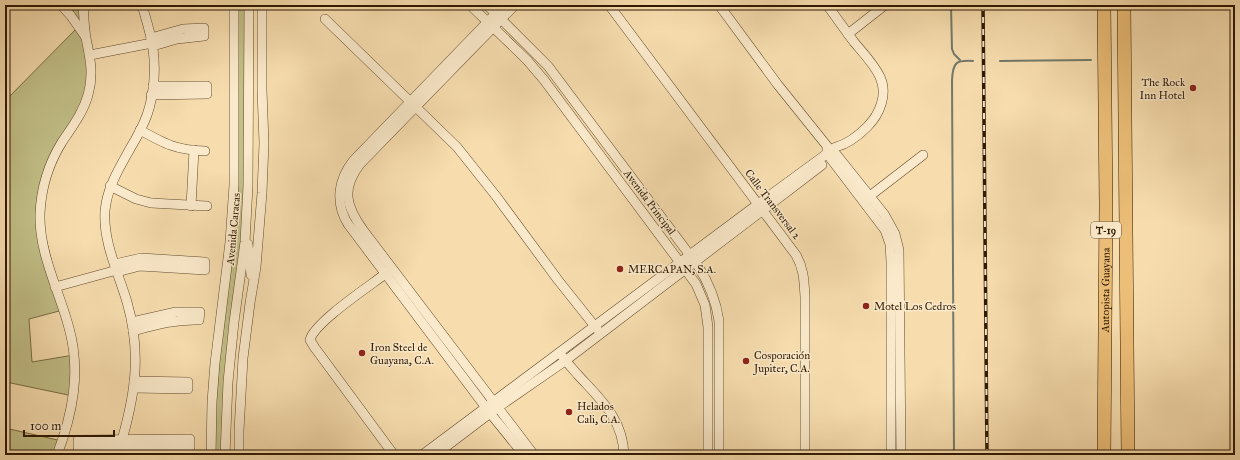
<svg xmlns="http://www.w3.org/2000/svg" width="1240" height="460" font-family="'IM FELL Great Primer',serif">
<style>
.green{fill:#c2bf87;stroke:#786c44}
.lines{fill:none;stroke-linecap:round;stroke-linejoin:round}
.stream{stroke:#717a6b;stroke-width:2}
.minor-casing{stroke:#604a2c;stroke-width:10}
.highway-casing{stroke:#2e1900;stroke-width:14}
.minor{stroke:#fae9ca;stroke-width:9}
.highway{stroke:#ecbe77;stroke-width:13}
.rail-casing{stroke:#2e1900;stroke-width:3.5}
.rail{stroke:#fae9ca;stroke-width:2;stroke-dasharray:6;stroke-linecap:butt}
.poi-dot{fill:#8f2418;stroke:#fae9ca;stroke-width:1.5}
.labels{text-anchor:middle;stroke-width:3;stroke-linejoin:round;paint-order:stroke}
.shield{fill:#fae9ca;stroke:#6b573d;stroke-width:1}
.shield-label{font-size:10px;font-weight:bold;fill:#2e1900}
.poi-label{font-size:11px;fill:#2e1900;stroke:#fae9ca;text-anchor:start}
.street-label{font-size:11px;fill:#2e1900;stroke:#fae9ca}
</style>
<rect width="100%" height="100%" fill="#f7ddae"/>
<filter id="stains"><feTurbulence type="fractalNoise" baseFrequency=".005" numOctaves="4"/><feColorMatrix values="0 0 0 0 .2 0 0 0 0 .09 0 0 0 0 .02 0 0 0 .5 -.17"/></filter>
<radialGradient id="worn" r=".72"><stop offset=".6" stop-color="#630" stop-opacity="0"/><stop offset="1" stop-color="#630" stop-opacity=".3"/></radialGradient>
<!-- green -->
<g class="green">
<path d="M61,5H83L90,86L57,150L40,213L63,310L29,319L32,362L74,355L73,396L6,382L5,386V99L6,100L78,27Z"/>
<path d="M234,5H249V165L225,455H211L230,242Z"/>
<path d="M5,428L62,441L57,455H5Z"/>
</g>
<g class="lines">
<!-- stream -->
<g class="stream">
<path d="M951,5L952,49L954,54L960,60"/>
<path d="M1000,61L1091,60"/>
<path d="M954,455L952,80C953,62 956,60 973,61"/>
</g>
<!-- minor casing -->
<g class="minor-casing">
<g id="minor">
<path d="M61,5L71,16L85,36"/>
<path d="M470,5L527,60L544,80L696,284L705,305L708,327V455"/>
<path d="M487,5L548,66L698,266C709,283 716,300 719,321V455"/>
<path d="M504,5L353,161C338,180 335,203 348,224L490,413L524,455"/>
<path d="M515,5L360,164C341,189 346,206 363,230L534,455"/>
<path d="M609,5L796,255C804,269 804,281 805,297V455"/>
<path d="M719,5L778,85L827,146L836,154L884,214L895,234L899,250L901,455"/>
<path d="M325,19L457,147L496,196L558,280L597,329"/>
<path d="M848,34L885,5"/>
<path d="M151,38L183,29L204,28V36L177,39L153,46"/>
<path d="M90,55L152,43"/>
<path d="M151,95L207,94V86H153"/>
<path d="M140,130C165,144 176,150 205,151"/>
<path d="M827,149V154L831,159L885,230L890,244L891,262V455"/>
<path d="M110,186L136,199L151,203L207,206"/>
<path d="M866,199L923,155"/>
<path d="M191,206L194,150"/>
<path d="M248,244L251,275"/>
<path d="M115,264L141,258L205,262V270L140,266L117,272"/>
<path d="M389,271C373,284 314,322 310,340L315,348L394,455"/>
<path d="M55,287L117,270"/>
<path d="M132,322L176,312H200L199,320C176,319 155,325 133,331"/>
<path d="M562,356C567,363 573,369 578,375C601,400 623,419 624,455"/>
<path d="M134,388L188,389V382L134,381"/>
<path d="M190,439V447L78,448V440Z"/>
<path d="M120,447C135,396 142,354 127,302C118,272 103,242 105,211C107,187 120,167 131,147C137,137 143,126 147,115C154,95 156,70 153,49C151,34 146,19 142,5"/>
<path d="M57,455C73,413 81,371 69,328C59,290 39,254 40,214C41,189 49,163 62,142C72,127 83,113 88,95C94,74 90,58 86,38C84,27 84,16 83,5"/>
<path d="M211,455L212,402L215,363L230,242L234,185V5"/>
<path d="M225,455L228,382L234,322L245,242L248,186L249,5"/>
<path d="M239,455V431L243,358L250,303L256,267L262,193L264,143L262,90V5"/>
<path d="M422,455L758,204L836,147C847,144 859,135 867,127C880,114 888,94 880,77C874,64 863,53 854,42C845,30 836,17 827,5"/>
<path d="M435,455L497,408L565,361L822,165"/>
</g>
</g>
<!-- highway casing -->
<g class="highway-casing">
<g id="highway">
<path d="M1124,5L1128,455"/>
<path id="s1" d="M1104,455L1106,205L1104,5"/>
</g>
</g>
<!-- minor -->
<use href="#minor" class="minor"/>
<!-- highway -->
<use href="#highway" class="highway"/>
<!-- rail casing -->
<g class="rail-casing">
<path id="rail" d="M983,5L987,455"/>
</g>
<!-- rail -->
<use href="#rail" class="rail"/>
</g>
<!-- markers -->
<g class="poi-dot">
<circle cx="1193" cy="88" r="4"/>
<circle cx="620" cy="269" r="4"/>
<circle cx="866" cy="306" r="4"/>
<circle cx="362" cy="353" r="4"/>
<circle cx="746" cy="361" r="4"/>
<circle cx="569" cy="412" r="4"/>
</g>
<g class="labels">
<!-- shield labels -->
<rect class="shield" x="1091" y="222" width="30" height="16" rx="3"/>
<g class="shield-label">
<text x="1106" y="234">T-19</text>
</g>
<!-- poi labels -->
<g class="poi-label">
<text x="1185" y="86" text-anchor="end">The Rock<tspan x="1185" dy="13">Inn Hotel</tspan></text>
<text x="628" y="273">MERCAPAN, S.A.</text>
<text x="874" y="310">Motel Los Cedros</text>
<text x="370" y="351">Iron Steel de<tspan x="370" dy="13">Guayana, C.A.</tspan></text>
<text x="754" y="359">Cosporación<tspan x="754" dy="13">Jupiter, C.A.</tspan></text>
<text x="577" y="410">Helados<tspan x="577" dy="13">Cali, C.A.</tspan></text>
</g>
<!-- street labels -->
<g class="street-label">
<text transform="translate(650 202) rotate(53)" y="4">Avenida Principal</text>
<text transform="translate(773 204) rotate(53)" y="4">Calle Transversal 2</text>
<text transform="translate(233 229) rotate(-85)" y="4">Avenida Caracas</text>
<text dy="4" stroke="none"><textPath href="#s1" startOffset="165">Autopista Guayana</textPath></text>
</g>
</g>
<!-- margin -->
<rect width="1240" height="460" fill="none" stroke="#f7ddae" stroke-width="20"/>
<rect x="6" y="6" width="1228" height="448" fill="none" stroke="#2e1900" stroke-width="2"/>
<rect x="10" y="10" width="1220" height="440" fill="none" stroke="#2e1900"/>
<!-- scale -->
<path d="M24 430v6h90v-6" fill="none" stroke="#2e1900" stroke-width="2"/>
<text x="30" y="430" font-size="12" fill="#2e1900" stroke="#fae9ca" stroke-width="3" paint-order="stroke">100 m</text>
<rect width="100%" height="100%" filter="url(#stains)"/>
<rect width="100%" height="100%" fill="url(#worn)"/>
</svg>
